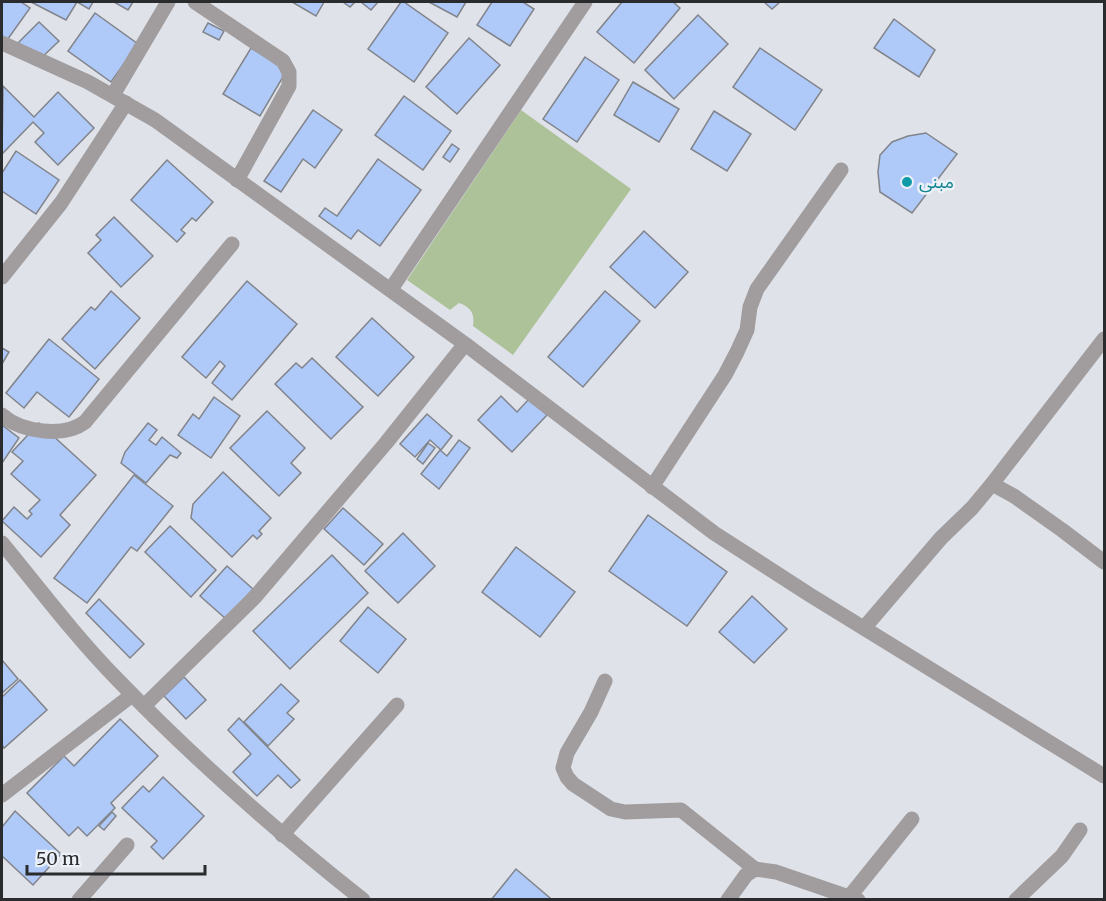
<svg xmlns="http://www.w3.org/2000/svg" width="1106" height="901" font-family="Merriweather,'Noto Sans Arabic',serif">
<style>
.green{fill:#adc298}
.building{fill:#afc9f8;stroke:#81848a;stroke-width:1.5}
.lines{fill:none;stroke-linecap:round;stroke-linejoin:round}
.minor{stroke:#a19d9e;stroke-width:15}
.culture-dot{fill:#0f9aa8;stroke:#ecf0f7;stroke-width:2}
.labels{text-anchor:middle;stroke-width:5;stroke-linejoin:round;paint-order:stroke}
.culture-label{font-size:18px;fill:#0d838f;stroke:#ecf0f7;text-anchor:start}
</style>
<rect width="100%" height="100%" fill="#dfe3e9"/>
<!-- green -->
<path class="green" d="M521,110L631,189L513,355L473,326C475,314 471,307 459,303L450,310L407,280Z"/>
<!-- building -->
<g class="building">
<path d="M2,2H21L30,8L5,43L2,41Z"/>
<path d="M31,2H77L66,20Z"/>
<path d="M77,2H93L89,9Z"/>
<path d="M114,2H133L128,10Z"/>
<path d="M292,2H324L316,16Z"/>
<path d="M343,2H355L350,7Z"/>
<path d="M361,2H378L371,10Z"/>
<path d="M401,2H404L448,33L414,82L368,49Z"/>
<path d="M429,2H466L457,17Z"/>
<path d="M492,2H523L534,9L510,46L477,25Z"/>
<path d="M622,2H673L680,8L634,63L597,32Z"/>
<path d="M764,2H780L772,9Z"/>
<path d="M95,13L138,44L111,82L68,51Z"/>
<path d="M698,15L728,44L674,99L645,70Z"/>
<path d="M894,19L935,50L919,77L874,48Z"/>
<path d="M39,22L59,41L36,63L17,44Z"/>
<path d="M208,23L224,31L219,40L203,32Z"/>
<path d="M469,38L500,65L457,114L426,87Z"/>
<path d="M251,48L287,70L260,116L223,94Z"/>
<path d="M760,48L822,90L795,130L733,87Z"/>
<path d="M585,57L619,80L577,142L543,119Z"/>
<path d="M633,82L679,109L659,142L614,115Z"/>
<path d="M3,86L34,117L58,92L94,128L58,165L35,142L44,133L33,122L2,154Z"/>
<path d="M404,96L451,131L423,170L375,135Z"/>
<path d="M313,110L342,130L315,168L303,159L281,192L264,181Z"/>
<path d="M714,111L751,134L727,171L691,149Z"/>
<path d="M926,133L957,154L912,213L880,192L878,172L880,155L892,142L908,136Z"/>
<path d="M452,144L459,149L450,162L443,157Z"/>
<path d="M16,151L59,180L36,214L2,191V173Z"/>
<path d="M378,159L421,190L380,246L358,230L351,239L319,216L325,208L337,216Z"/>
<path d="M167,160L213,202L196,221L192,218L181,230L185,233L177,242L131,200Z"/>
<path d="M114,217L153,256L121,287L88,253L101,240L96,235Z"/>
<path d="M644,231L688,272L655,308L610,267Z"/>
<path d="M247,281L297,324L232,400L212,383L225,366L220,361L206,378L182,357Z"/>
<path d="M111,291L140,318L95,369L62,339L91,307L95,310Z"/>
<path d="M605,291L640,321L583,387L548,357Z"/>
<path d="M372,318L414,357L378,396L336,357Z"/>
<path d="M49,339L99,379L69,417L37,392L24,408L6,393Z"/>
<path d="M2,348L9,352L2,364Z"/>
<path d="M312,358L363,407L331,439L275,384L296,363L302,368Z"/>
<path d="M501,396L517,412L529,399L547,415L512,452L478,420Z"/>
<path d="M214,397L240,416L211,458L178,435L193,414L199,419Z"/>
<path d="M267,411L305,448L291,463L301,473L279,496L230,448Z"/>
<path d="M427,414L452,436L441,450L430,440L415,457L400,444Z"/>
<path d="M39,423L96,475L60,515L70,525L41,557L2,521L14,507L27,519L32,514L29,511L40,500L11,474L23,461L12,452Z"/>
<path d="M148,423L157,430L149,440L156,445L162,437L181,453L177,458L170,455L146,483L121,463L125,452Z"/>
<path d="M2,425L19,438L2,463Z"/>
<path d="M459,440L470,448L439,489L421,474L440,450L447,456Z"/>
<path d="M428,443L435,448L423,464L417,459Z"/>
<path d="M223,472L271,518L259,531L262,534L257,539L253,535L232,557L191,518L193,504Z"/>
<path d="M134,475L173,506L137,551L131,547L87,603L54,578Z"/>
<path d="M343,508L383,544L364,565L324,529Z"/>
<path d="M648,515L727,572L687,626L609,571Z"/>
<path d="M170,526L216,570L191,597L145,552Z"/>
<path d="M403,533L435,566L398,603L365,571Z"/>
<path d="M516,547L575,592L540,637L482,592Z"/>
<path d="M332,555L368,593L290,669L253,631Z"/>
<path d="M227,566L253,589L226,619L200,596Z"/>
<path d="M752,596L787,629L754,663L719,632Z"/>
<path d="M99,599L144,644L130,658L86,613Z"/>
<path d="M368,607L406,639L378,673L340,641Z"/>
<path d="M2,660L18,679L2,693Z"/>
<path d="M184,677L206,700L186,719L164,696Z"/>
<path d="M20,680L47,710L4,748L2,745V697Z"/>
<path d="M281,684L299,701L287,713L294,719L268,746L244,722Z"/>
<path d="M239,718L300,780L291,788L278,775L257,796L233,772L251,754L228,730Z"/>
<path d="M120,719L158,756L111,803L115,808L87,836L78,827L69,836L27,793L64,756L74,766Z"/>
<path d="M163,777L204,816L163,859L151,847L157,841L122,808L143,786L149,792Z"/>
<path d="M15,811L61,854L33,885L2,856V827Z"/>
<path d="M112,812L116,816L104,830L99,826Z"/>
<path d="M516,869L550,898L549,900H491Z"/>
</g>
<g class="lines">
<!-- minor -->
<g class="minor">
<path d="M195,2L283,61L289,72V86L237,180"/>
<path d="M2,43L88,82L155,120L465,344L714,533L810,595L1104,776"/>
<path d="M113,95L168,2"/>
<path d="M2,277L61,203L126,103"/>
<path d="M391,289L585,2"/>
<path d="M2,415C21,432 64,438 85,422L232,244"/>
<path d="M992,484L1104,339"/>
<path d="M652,487L725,375L737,352L747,330L750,307L757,289L841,170"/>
<path d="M2,543C39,588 75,636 116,678C193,758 276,831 363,900"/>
<path d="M864,628L941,538L972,508L992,484L1014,496L1062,530L1104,562"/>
<path d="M605,681L591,712L567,753L563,768L567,777L573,784L611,809L625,812L681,810L755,869"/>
<path d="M144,706L255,597L386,443L465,344"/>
<path d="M2,795L132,695"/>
<path d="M282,835L397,705"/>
<path d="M850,896L912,819"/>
<path d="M79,900L127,845"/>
<path d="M728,900L746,875L755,869L776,872L858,900"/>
<path d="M1016,900L1062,856L1080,830"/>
</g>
</g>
<!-- markers -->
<circle class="culture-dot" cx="907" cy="182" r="6"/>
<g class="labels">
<!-- culture labels -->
<g class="culture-label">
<text x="919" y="188">مبنى</text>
</g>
</g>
<!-- border -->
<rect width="1106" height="901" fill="none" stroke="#292b2d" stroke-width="6"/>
<!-- scale -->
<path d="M27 865v9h178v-9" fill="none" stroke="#292b2d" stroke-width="3"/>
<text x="36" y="865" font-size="18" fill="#292b2d" stroke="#ecf0f7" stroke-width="4.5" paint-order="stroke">50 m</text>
</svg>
